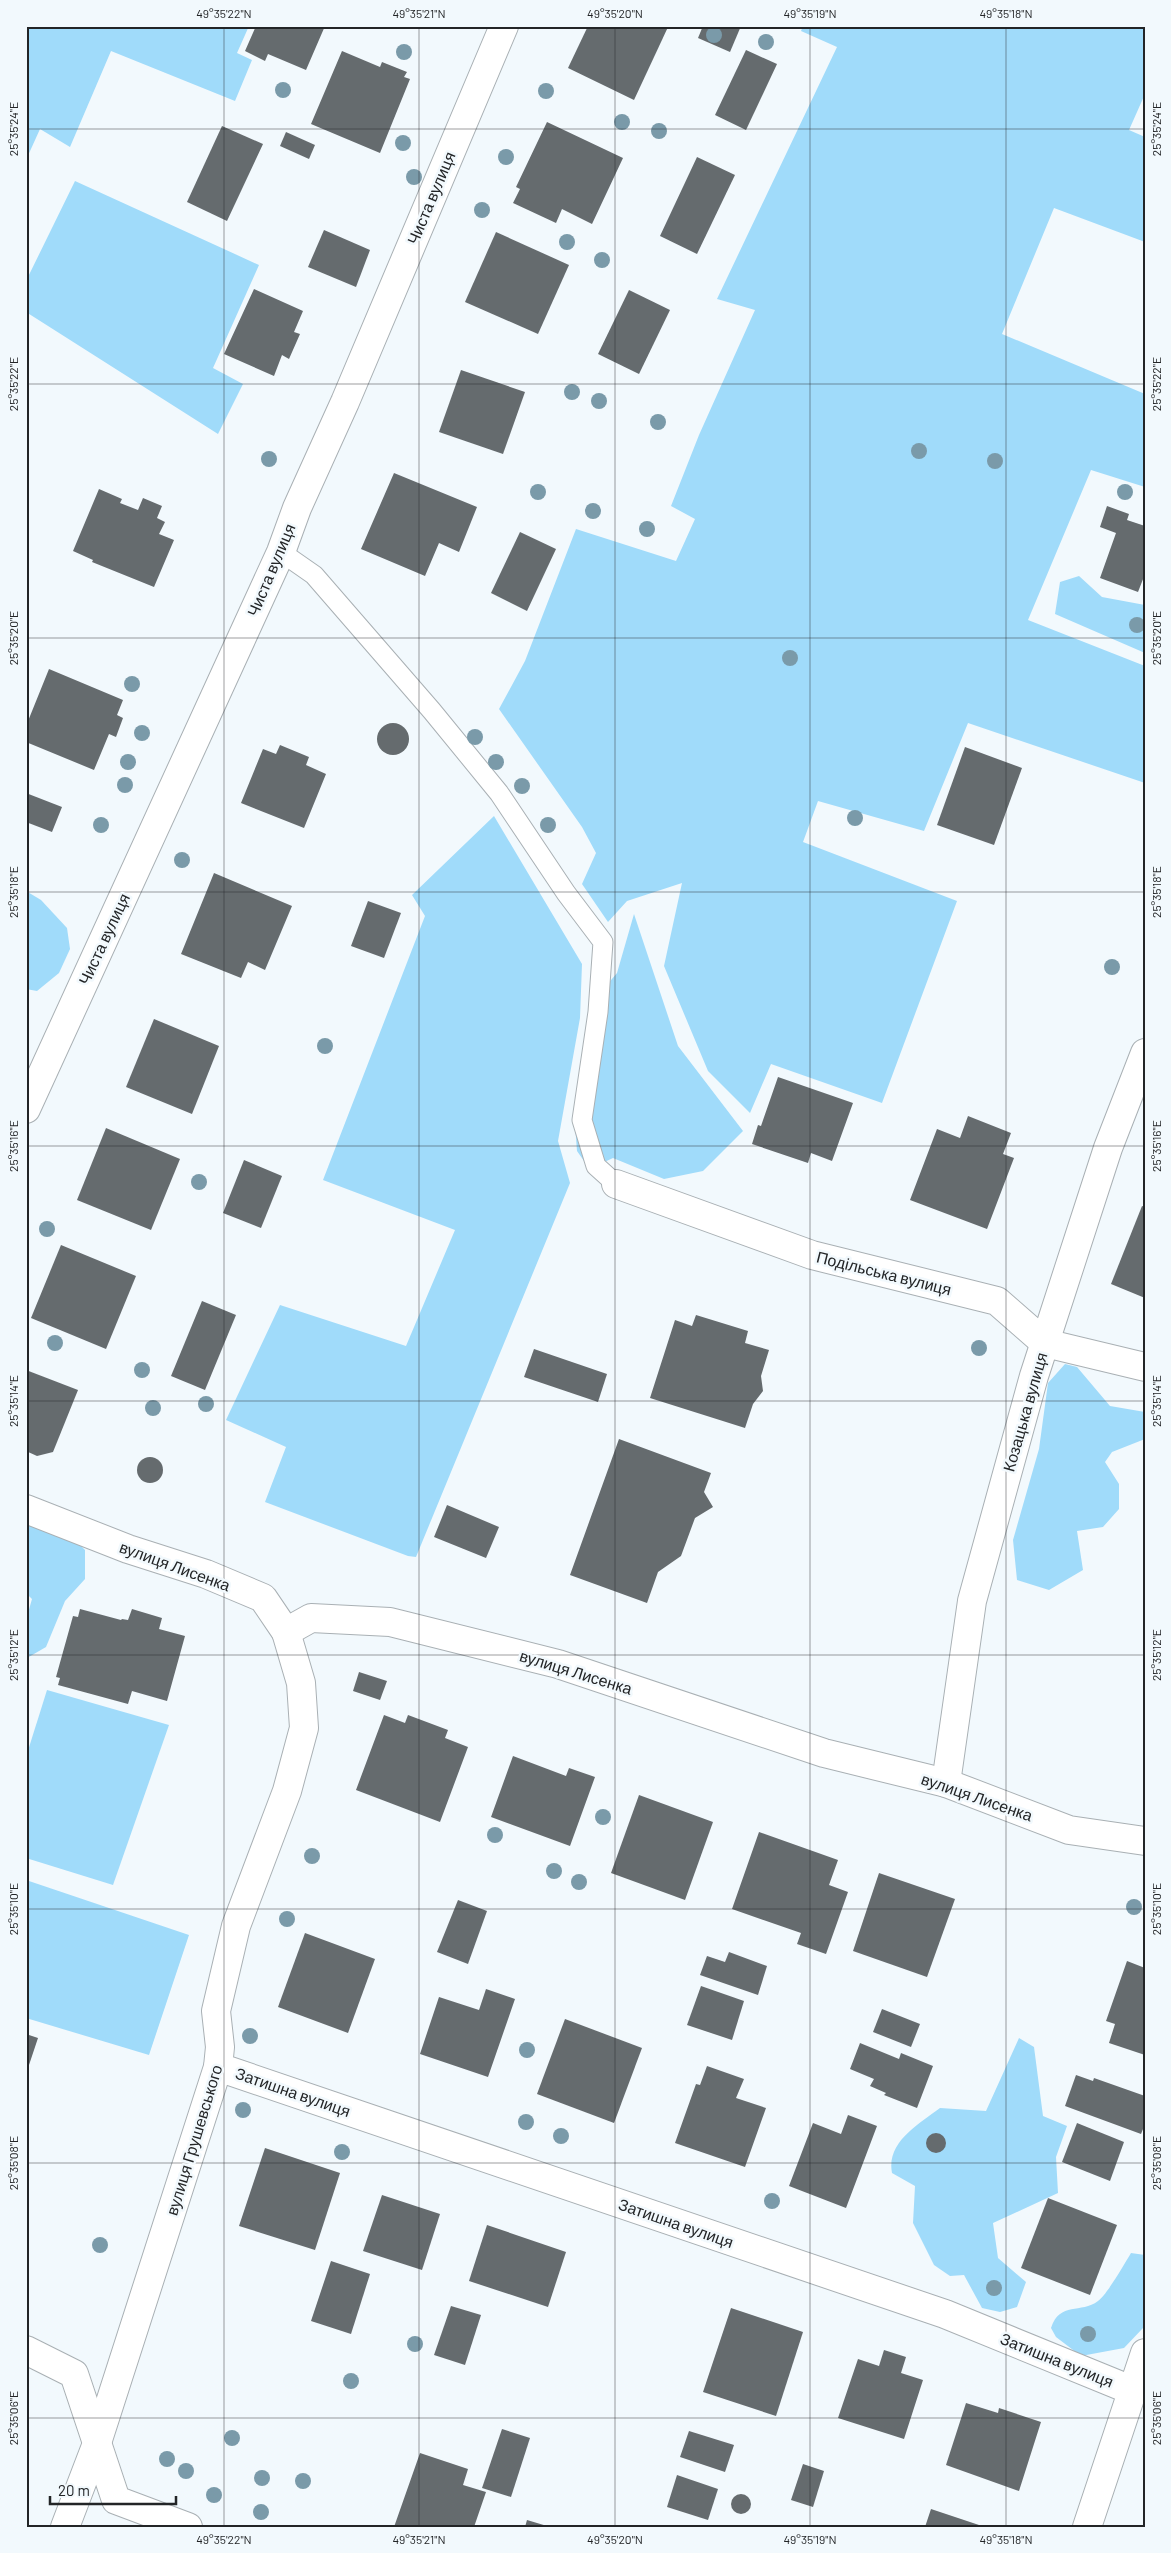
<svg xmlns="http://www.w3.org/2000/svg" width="1171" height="2553" font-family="Barlow,sans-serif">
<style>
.green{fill:#a0dbfa}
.building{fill:#656b6e}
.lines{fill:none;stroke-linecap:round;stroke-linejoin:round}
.lane-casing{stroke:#a9b0b4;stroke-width:21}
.street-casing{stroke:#a9b0b4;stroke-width:30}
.lane{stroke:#fff;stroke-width:19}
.street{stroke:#fff;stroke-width:28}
.tree{fill:#7a9aa9}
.ticks{fill:none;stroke:#232527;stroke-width:1;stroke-opacity:0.45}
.labels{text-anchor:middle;stroke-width:5;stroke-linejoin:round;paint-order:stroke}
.street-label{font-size:16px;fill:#232527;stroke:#f2f9fd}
.neatline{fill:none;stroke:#232527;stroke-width:2}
.ticks-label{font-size:12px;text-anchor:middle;fill:#232527}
</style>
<rect width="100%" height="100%" fill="#f2f9fd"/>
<!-- green -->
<g class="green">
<path d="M26,26H249L237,53L252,60L235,101L111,51L70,147L40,129L26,160Z"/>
<path d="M803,26H1145V94L1129,130L1145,137V242L1054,208L1002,334L1145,394V487L1091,470L1028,620L1145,666V783L968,723L924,831L818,801L803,842L957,901L882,1103L771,1064L750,1113L708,1071L664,966L682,883L627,901L608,922L582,884L596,853L582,827L499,709L525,661L576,529L676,561L695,519L671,506L699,435L755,310L717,299L837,47L801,31Z"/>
<path d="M75,181L259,265L213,368L243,384L218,434L26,312V281Z"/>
<path d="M1079,576L1102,597L1145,605V653L1055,614L1060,582Z"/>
<path d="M494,816L582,964L580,1018L558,1141L570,1183L416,1557L408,1556L265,1502L286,1447L226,1420L280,1305L406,1346L455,1230L323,1180L425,916L412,895Z"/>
<path d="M26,891L41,900L67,928L70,949L59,973L37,991L26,989Z"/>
<path d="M634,914L678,1046L743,1131L703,1171L664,1179L613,1158L596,1166L584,1161L577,1151L574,1111L590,1005L617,973Z"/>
<path d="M1065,1364L1077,1367L1110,1406L1145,1412V1439L1112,1452L1105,1462L1119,1484V1509L1103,1527L1077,1531L1083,1570L1049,1590L1017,1580L1013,1540L1039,1449L1048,1383Z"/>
<path d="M26,1524L69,1534L85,1550V1579L65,1601L46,1647L27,1658L26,1620L32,1599L26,1593Z"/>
<path d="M47,1690L169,1725L113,1885L26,1858V1757Z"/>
<path d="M26,1880L189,1935L149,2055L26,2018Z"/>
<path d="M1019,2038L1034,2047L1043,2116L1067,2126L1056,2157L1058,2193L993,2223L998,2258L1026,2282L1017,2307L1000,2312L982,2308L964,2275L950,2276L934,2265L913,2223L915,2186L892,2173C886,2142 919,2124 940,2108L986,2111Z"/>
<path d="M1131,2253L1145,2255L1143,2328L1124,2348L1081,2356L1056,2337L1051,2328C1060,2301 1081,2314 1098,2301C1106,2296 1125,2263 1131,2253Z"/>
</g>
<!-- building -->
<g class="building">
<path d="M256,26H325L306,70L268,54L265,61L245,51Z"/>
<path d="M588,26L668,27L634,100L568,68Z"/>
<path d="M703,26H741L730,52L698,38Z"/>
<path d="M746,50L777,64L746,130L715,115Z"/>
<path d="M342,51L380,67L382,62L407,72L404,77L410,79L380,153L311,124Z"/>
<path d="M547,122L623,158L592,224L562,209L556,223L513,203L520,189L516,187Z"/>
<path d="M222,126L263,144L227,221L187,202Z"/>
<path d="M286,132L315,145L309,159L280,146Z"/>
<path d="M697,157L735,175L697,254L660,236Z"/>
<path d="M324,230L370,250L356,287L308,267Z"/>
<path d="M496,232L569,265L538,334L465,302Z"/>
<path d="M254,289L303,311L294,332L300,334L289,359L282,355L274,376L224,354Z"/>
<path d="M629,290L670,310L639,374L598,354Z"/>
<path d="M461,370L525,392L503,454L439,432Z"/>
<path d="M394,473L477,507L459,552L439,543L425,576L361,549Z"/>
<path d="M99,489L122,499L120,503L138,510L143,498L162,506L157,518L165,522L159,534L174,540L154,587L92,562L93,560L73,551Z"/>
<path d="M1107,506L1129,514L1127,520L1145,526V574L1138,592L1100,578L1116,533L1100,527Z"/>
<path d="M520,532L556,549L527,611L491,593Z"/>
<path d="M49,669L123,700L117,715L123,718L116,737L109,734L94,770L26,742V726Z"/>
<circle cx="393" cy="739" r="16"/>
<path d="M280,745L309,757L306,765L326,774L304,828L241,803L263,749L276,754Z"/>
<path d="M965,747L1022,768L994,845L937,825Z"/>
<path d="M26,793L62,807L52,832L26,822Z"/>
<path d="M214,873L292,906L265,970L248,962L241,978L181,954Z"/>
<path d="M368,901L401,913L384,958L351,946Z"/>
<path d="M154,1019L219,1046L192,1114L126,1087Z"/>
<path d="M778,1077L853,1103L832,1161L811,1153L808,1163L752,1144L758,1125L761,1126Z"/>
<path d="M968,1116L1011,1133L1003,1154L1014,1158L987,1229L910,1200L937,1129L960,1138Z"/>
<path d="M106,1128L180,1159L151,1230L77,1200Z"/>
<path d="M244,1160L282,1176L261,1228L223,1213Z"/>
<path d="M1142,1206L1145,1207V1298L1111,1284Z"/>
<path d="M61,1245L136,1276L106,1349L31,1318Z"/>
<path d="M202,1301L236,1315L205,1390L171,1376Z"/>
<path d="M696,1315L748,1331L745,1343L769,1350L761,1376L763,1391L753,1404L745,1428L650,1398L675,1320L692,1326Z"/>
<path d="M534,1349L607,1374L598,1402L524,1377Z"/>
<path d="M26,1370L78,1390L53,1452L37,1456L26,1451Z"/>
<path d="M619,1439L711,1473L704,1492L713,1507L695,1518L681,1556L658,1572L647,1603L570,1575Z"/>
<circle cx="150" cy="1470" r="13"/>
<path d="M447,1505L499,1527L486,1558L434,1537Z"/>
<path d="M80,1609L121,1620L122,1619L128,1620L132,1609L162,1618L159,1629L185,1636L167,1701L132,1691L128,1704L58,1685L60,1678L56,1677L73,1616L78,1617Z"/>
<path d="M359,1672L387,1681L380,1700L353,1691Z"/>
<path d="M384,1715L405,1723L408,1715L448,1730L445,1738L468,1747L440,1822L356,1790Z"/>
<path d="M513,1756L566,1776L569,1768L595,1777L570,1846L491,1817Z"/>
<path d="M639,1795L713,1822L685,1900L611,1873Z"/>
<path d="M759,1832L838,1860L829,1885L848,1892L826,1954L797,1944L801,1933L732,1909Z"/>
<path d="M879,1873L955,1899L927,1977L853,1951Z"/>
<path d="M458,1900L487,1911L468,1964L437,1952Z"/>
<path d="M305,1933L375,1959L348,2033L278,2007Z"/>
<path d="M729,1952L767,1966L758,1995L700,1975L707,1956L725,1962Z"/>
<path d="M1127,1961L1145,1968V2055L1109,2043L1115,2024L1106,2021Z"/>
<path d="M701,1986L744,2001L732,2040L687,2025Z"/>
<path d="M486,1989L515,1999L488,2077L420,2054L439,1997L479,2010Z"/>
<path d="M882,2009L920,2024L911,2047L873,2032Z"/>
<path d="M565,2019L642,2048L614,2123L537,2094Z"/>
<path d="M26,2034L38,2038L27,2071H26Z"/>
<path d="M860,2043L899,2059L901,2053L933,2066L917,2108L884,2095L886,2093L870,2086L874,2079L850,2069Z"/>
<path d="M707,2066L744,2079L736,2098L766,2108L745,2167L675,2143L696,2084L700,2085Z"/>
<path d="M1076,2075L1093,2081L1094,2078L1145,2096V2124L1141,2134L1065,2106Z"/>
<path d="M848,2115L877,2126L846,2208L789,2186L813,2123L841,2134Z"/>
<path d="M1077,2123L1124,2142L1110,2181L1062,2162Z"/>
<circle cx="936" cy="2143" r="10"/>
<path d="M265,2148L340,2173L315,2250L239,2226Z"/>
<path d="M382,2195L440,2214L422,2270L363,2251Z"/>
<path d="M1048,2198L1117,2225L1090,2295L1021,2268Z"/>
<path d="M487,2225L566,2252L548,2307L469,2281Z"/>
<path d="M331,2261L370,2274L351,2334L311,2321Z"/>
<path d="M451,2306L481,2315L465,2365L434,2355Z"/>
<path d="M731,2308L803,2332L776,2416L703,2392Z"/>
<path d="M884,2350L906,2357L901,2373L923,2380L904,2439L838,2418L858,2359L879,2366Z"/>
<path d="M966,2403L998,2413L999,2408L1041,2422L1019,2491L946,2465Z"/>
<path d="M502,2429L530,2438L511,2497L482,2488Z"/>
<path d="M689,2431L734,2445L725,2472L680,2457Z"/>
<path d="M420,2453L468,2469L463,2485L486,2492L474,2527H394Z"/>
<path d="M803,2464L824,2471L813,2507L791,2500Z"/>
<path d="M677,2475L718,2489L708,2520L667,2507Z"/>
<circle cx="741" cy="2504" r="10"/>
<path d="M931,2509L979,2525V2527H925Z"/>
<path d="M527,2520L547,2526V2527H525Z"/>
</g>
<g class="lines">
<!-- lane casing -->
<g class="lane-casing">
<path id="lane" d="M281,552L314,575L432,711L499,793L566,893L603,942L598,1012L582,1120L596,1166L616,1184"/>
</g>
<!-- street casing -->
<g class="street-casing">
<g id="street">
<path d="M26,1109L281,552L297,508L345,402L504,26"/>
<path d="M616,1184L812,1255L997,1301L1045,1343L1145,1367"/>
<path d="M26,1509L128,1549L206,1574L263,1598L286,1632L311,1618L390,1622L558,1664L824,1753L946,1783L1069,1830L1145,1841"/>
<path d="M946,1783L972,1601L1034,1376L1108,1148L1145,1053"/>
<path d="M218,2067L945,2314L1131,2390"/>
<path d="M26,2350L74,2374L116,2500L188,2527"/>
<path d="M65,2527L96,2446L218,2067L220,2047L216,2011L236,1926L287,1791L304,1728L301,1683L286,1632"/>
<path d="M1087,2527L1145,2353"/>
</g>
</g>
<!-- lane -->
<use href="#lane" class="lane"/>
<!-- street -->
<use href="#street" class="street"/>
</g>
<!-- trees -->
<g class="tree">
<circle cx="714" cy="35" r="8"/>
<circle cx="766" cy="42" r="8"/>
<circle cx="404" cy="52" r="8"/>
<circle cx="283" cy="90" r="8"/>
<circle cx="546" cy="91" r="8"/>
<circle cx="622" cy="122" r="8"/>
<circle cx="659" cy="131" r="8"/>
<circle cx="403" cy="143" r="8"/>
<circle cx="506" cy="157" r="8"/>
<circle cx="414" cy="177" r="8"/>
<circle cx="482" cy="210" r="8"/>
<circle cx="567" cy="242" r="8"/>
<circle cx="602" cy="260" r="8"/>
<circle cx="572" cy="392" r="8"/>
<circle cx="599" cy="401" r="8"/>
<circle cx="658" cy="422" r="8"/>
<circle cx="919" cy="451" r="8"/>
<circle cx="269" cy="459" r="8"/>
<circle cx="995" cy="461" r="8"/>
<circle cx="538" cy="492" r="8"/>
<circle cx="1125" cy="492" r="8"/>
<circle cx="593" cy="511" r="8"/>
<circle cx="647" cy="529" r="8"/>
<circle cx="1137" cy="625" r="8"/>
<circle cx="790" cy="658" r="8"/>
<circle cx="132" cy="684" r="8"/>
<circle cx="142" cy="733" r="8"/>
<circle cx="475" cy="737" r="8"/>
<circle cx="128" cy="762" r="8"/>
<circle cx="496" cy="762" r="8"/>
<circle cx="125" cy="785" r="8"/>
<circle cx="522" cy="786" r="8"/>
<circle cx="855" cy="818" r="8"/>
<circle cx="101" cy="825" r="8"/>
<circle cx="548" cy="825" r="8"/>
<circle cx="182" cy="860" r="8"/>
<circle cx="1112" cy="967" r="8"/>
<circle cx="325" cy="1046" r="8"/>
<circle cx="199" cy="1182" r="8"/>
<circle cx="47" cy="1229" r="8"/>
<circle cx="55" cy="1343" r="8"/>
<circle cx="979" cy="1348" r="8"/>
<circle cx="142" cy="1370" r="8"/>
<circle cx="206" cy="1404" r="8"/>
<circle cx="153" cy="1408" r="8"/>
<circle cx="603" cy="1817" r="8"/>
<circle cx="495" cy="1835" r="8"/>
<circle cx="312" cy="1856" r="8"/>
<circle cx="554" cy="1871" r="8"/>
<circle cx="579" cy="1882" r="8"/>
<circle cx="1134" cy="1907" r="8"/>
<circle cx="287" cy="1919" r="8"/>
<circle cx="250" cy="2036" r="8"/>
<circle cx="527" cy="2050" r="8"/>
<circle cx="243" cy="2110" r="8"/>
<circle cx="526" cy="2122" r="8"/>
<circle cx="561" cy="2136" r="8"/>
<circle cx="342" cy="2152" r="8"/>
<circle cx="772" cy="2201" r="8"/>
<circle cx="100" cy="2245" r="8"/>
<circle cx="994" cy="2288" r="8"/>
<circle cx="1088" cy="2334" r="8"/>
<circle cx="415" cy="2344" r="8"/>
<circle cx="351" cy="2381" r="8"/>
<circle cx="232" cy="2438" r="8"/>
<circle cx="167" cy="2459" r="8"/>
<circle cx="186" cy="2471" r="8"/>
<circle cx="262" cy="2478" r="8"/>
<circle cx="303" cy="2481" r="8"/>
<circle cx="214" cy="2495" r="8"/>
<circle cx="261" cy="2512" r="8"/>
</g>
<!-- ticks -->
<path class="ticks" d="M28,26V2527M224,26V2527M419,26V2527M615,26V2527M810,26V2527M1006,26V2527M26,129H1145M26,384H1145M26,638H1145M26,892H1145M26,1146H1145M26,1401H1145M26,1655H1145M26,1909H1145M26,2163H1145M26,2418H1145"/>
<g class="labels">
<!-- street labels -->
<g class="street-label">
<text transform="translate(431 198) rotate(-67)" y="6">Чиста вулиця</text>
<text transform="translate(271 570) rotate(-67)" y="6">Чиста вулиця</text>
<text transform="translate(104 939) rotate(-65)" y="6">Чиста вулиця</text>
<text transform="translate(884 1273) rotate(14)" y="6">Подільська вулиця</text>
<text transform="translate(1025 1412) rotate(-74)" y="6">Козацька вулиця</text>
<text transform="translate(175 1566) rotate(20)" y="6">вулиця Лисенка</text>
<text transform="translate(576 1672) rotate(17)" y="6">вулиця Лисенка</text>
<text transform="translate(977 1797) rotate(19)" y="6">вулиця Лисенка</text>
<text transform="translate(293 2092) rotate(19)" y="6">Затишна вулиця</text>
<text transform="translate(194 2140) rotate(-73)" y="6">вулиця Грушевського</text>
<text transform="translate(676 2223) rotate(19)" y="6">Затишна вулиця</text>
<text transform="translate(1057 2360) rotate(22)" y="6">Затишна вулиця</text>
</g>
</g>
<!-- border -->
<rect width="1171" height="2553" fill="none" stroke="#f2f9fd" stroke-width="55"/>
<!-- scale -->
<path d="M50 2496v8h126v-8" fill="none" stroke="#232527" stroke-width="2.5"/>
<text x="58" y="2496" font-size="15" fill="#232527" stroke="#f2f9fd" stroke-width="4" paint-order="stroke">20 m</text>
<rect x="28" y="28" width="1116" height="2498" class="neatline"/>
<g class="ticks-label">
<text x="224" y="18">49°35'22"N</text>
<text x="419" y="18">49°35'21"N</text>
<text x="615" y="18">49°35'20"N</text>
<text x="810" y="18">49°35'19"N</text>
<text x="1006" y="18">49°35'18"N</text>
<text transform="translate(1157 129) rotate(-90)" y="4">25°35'24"E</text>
<text transform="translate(14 129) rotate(-90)" y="4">25°35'24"E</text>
<text transform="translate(1157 384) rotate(-90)" y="4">25°35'22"E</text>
<text transform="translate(14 384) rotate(-90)" y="4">25°35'22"E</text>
<text transform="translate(1157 638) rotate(-90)" y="4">25°35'20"E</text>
<text transform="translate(14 638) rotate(-90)" y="4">25°35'20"E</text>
<text transform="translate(1157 892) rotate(-90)" y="4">25°35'18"E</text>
<text transform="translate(14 892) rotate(-90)" y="4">25°35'18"E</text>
<text transform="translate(1157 1146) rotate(-90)" y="4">25°35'16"E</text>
<text transform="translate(14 1146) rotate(-90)" y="4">25°35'16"E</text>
<text transform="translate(14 1401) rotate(-90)" y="4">25°35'14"E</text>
<text transform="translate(1157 1401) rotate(-90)" y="4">25°35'14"E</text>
<text transform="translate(14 1655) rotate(-90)" y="4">25°35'12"E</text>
<text transform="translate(1157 1655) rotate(-90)" y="4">25°35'12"E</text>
<text transform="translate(14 1909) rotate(-90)" y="4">25°35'10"E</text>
<text transform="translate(1157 1909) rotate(-90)" y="4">25°35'10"E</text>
<text transform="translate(14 2163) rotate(-90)" y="4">25°35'08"E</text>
<text transform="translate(1157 2163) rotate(-90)" y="4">25°35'08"E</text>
<text transform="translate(14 2418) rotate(-90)" y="4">25°35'06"E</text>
<text transform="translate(1157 2418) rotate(-90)" y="4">25°35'06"E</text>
<text x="224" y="2544">49°35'22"N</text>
<text x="419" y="2544">49°35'21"N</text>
<text x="615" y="2544">49°35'20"N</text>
<text x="810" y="2544">49°35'19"N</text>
<text x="1006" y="2544">49°35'18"N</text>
</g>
</svg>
